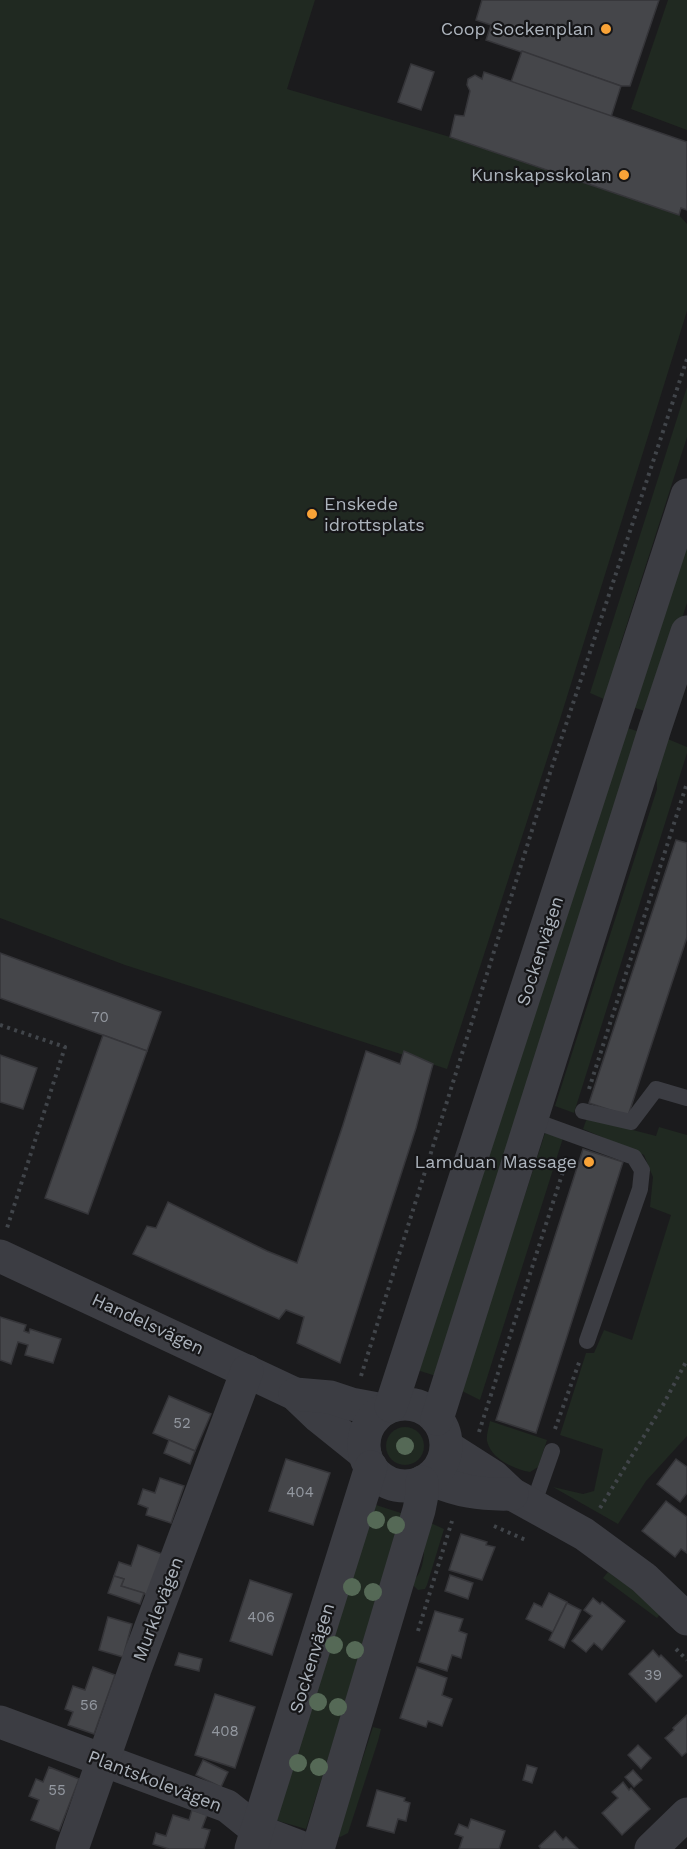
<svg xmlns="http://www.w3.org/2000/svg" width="687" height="1849" font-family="'Work Sans',sans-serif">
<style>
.green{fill:#202921}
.building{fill:#45464a;stroke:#353539;stroke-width:1.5}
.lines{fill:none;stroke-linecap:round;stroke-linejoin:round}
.path{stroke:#41454a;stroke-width:4;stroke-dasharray:3 4.5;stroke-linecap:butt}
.service{stroke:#3c3d43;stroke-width:16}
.minor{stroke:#3c3d43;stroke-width:33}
.tertiary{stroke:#3c3d43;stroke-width:33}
.tree{fill:#556956}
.poi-dot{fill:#f9a337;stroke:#161618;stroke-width:2}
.labels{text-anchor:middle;stroke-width:4.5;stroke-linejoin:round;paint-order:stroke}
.number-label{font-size:15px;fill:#9398a0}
.poi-label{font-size:18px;fill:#adb4bd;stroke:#161618;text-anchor:end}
.street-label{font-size:18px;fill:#adb4bd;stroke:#161618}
</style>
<rect width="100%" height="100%" fill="#1b1b1d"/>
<!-- green -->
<g class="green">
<path d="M0,0H315L287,89L450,137L679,215L687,224V311L561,716L447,1069L125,965L0,918Z"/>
<path d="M668,0H687V130L631,109Z"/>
<path d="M687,387V437L619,649L620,686L613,703L590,693Z"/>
<path d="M687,526V603L651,713L629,706Z"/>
<path d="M621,726L640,732L436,1376L417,1370Z"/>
<path d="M663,737L687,747V753L574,1113L555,1106L657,789L656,760Z"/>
<path d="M587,1118L656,1136L659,1127L687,1135V1436L646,1481L618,1524L553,1487L583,1494L594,1491L603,1449L560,1435L586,1353H594L604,1330L632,1340L671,1215L650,1207L653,1177L644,1155L583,1129Z"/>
<path d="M545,1133L563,1138L480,1400L456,1388L474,1352Z"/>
<path d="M490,1421L547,1440L538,1467L530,1472C514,1469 491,1459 487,1441C486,1435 489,1427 490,1421Z"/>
<circle cx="405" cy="1446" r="19"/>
<path d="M373,1504L404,1514L306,1829L275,1820Z"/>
<path d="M424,1520L444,1529L427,1585L425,1589L418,1590L411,1583C429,1569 423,1541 424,1520Z"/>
<path d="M608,1572L627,1585L661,1613L657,1618L603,1578Z"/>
<path d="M373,1727L381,1729L378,1741L348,1833L340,1837L337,1836Z"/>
</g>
<!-- building -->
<g class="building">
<path d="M482,0H659L630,86H621L486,40L491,25L476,20Z"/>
<path d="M522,51L621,86L611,117L511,82Z"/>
<path d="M411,64L434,72L421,110L398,102Z"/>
<path d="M484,72L687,142V210L681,208L679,215L450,137L455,115L464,116L470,91L467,85L468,79L475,75L482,79Z"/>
<path d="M676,840L687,843V937L628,1116L589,1103Z"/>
<path d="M0,953L161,1012L147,1051L0,998Z"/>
<path d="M103,1035L147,1051L88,1214L45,1198Z"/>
<path d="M366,1051L400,1064L404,1051L433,1064L416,1128L340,1363L297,1343L304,1317L286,1310L279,1319L133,1254L147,1226L156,1228L168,1202L267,1251L297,1263L343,1125Z"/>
<path d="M0,1055L37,1068L23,1109L0,1102Z"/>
<path d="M583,1149L623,1162L536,1433L496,1420Z"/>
<path d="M0,1317L26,1325L24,1331L29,1333L30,1329L61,1339L53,1363L25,1355L28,1345L18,1342L11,1364L0,1360Z"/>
<path d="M169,1396L211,1414L195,1451L153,1433Z"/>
<path d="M169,1440L195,1451L190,1464L164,1453Z"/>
<path d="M286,1459L330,1473L313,1525L269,1511Z"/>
<path d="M676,1459L687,1467V1493L680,1502L657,1484Z"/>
<path d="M160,1478L184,1486L171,1523L146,1515L148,1508L138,1504L143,1489L155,1493Z"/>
<path d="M666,1501L687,1517V1553L681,1549L675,1557L642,1531Z"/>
<path d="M461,1534L487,1542L486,1545L495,1547L482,1580L449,1570Z"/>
<path d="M138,1545L162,1554L148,1595L121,1586L124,1579L114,1576L119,1562L131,1566Z"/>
<path d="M450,1575L473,1583L468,1599L445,1591Z"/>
<path d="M114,1576L124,1579L121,1586L144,1593L140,1604L108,1593Z"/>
<path d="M250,1580L292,1594L272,1655L230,1641Z"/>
<path d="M549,1593L567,1602L553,1632L526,1619L534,1603L542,1607Z"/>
<path d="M593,1598L600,1604L602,1602L625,1621L602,1650L594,1643L586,1652L572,1641L592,1616L584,1610Z"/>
<path d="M567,1603L581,1610L564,1648L549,1640Z"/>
<path d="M435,1611L463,1619L459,1631L467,1634L461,1658L452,1655L447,1671L419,1662Z"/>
<path d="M108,1617L132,1624L123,1657L99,1650Z"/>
<path d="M653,1650L659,1657L661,1655L682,1676L656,1702L629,1674Z"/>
<path d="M179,1653L202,1659L199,1671L175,1665Z"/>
<path d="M93,1667L115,1675L94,1734L68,1725L73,1712L65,1709L73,1686L85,1690Z"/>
<path d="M417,1667L447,1678L442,1695L452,1699L442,1726L428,1721L426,1727L400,1718Z"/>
<path d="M215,1694L255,1707L235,1768L195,1755Z"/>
<path d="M687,1715V1752L682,1756L665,1738L674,1730L673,1728Z"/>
<path d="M638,1745L651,1758L641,1769L628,1755Z"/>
<path d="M203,1760L228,1772L221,1787L196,1775Z"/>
<path d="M527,1765L537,1768L532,1783L523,1780Z"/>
<path d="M49,1767L79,1779L59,1831L31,1820L39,1800L29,1796L36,1779L43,1782Z"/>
<path d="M633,1770L642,1780L634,1787L625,1777Z"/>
<path d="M623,1782L629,1790L631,1788L650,1809L622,1835L602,1813L618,1798L612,1792Z"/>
<path d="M377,1790L405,1798L404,1801L410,1803L406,1821L398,1819L394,1833L367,1826Z"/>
<path d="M192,1810L207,1815L202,1828L210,1830L204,1849H169L153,1844L156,1833L166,1836L173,1815L189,1820Z"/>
<path d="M471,1819L505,1831L499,1849H459L463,1837L455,1834L459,1824L468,1828Z"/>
<path d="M555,1831L563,1840L566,1837L578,1849H541L539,1846Z"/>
</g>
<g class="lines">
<!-- path -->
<g class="path">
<path d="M0,1025L65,1047L7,1228"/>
<path d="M589,1089L687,783"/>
<path d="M361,1376L549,776L687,359"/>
<path d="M555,1429L580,1360"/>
<path d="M479,1432L568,1156"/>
<path d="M600,1508L663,1405L687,1360"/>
<path d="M494,1526L528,1541"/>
<path d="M418,1631L452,1521"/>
<path d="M676,1649L687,1660"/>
</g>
<!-- service -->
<g class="service">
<path d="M583,1111L631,1122L656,1089L687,1098"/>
<path d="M532,1120L634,1157L642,1170L640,1189L587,1341"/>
<path d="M533,1505L552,1451"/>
</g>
<!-- minor -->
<g class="minor">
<path d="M0,1256L295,1394L319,1417L365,1454"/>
<path d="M295,1394L330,1397L351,1404L383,1410"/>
<path d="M447,1447L494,1477L512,1494L584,1534L644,1578L687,1619"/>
<path d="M429,1479C460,1491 478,1495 512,1494"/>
<path d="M0,1722L227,1806L258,1831L305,1849"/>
<path d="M72,1849L135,1669L247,1371"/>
<path d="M651,1849L687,1814"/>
</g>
<!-- tertiary -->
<g class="tertiary">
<circle cx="405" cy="1445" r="41"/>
<path d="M391,1406L687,495"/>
<path d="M437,1419L655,728L687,632"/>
<path d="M251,1849L371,1467"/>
<path d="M318,1849L419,1510L422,1495V1482"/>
</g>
</g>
<!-- trees -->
<g class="tree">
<circle cx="405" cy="1446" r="9"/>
<circle cx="376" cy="1520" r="9"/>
<circle cx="396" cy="1525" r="9"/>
<circle cx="352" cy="1587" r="9"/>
<circle cx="373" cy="1592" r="9"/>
<circle cx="334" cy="1645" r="9"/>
<circle cx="355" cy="1650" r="9"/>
<circle cx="318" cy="1702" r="9"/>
<circle cx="338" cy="1707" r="9"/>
<circle cx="298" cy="1763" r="9"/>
<circle cx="319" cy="1767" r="9"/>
</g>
<!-- markers -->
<g class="poi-dot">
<circle cx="606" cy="29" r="6"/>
<circle cx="624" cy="175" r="6"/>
<circle cx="312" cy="514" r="6"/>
<circle cx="589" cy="1162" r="6"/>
</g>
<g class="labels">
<!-- number labels -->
<g class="number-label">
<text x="100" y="1022">70</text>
<text x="182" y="1428">52</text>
<text x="300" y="1497">404</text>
<text x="261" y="1622">406</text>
<text x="653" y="1680">39</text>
<text x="89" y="1710">56</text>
<text x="225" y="1736">408</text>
<text x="57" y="1795">55</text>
</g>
<!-- poi labels -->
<g class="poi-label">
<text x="594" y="35">Coop Sockenplan</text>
<text x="612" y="181">Kunskapsskolan</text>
<text x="324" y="510" text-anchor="start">Enskede<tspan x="324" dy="21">idrottsplats</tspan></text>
<text x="577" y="1168">Lamduan Massage</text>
</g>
<!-- street labels -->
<g class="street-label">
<text transform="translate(540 951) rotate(-72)" y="6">Sockenvägen</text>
<text transform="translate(148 1324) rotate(25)" y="6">Handelsvägen</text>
<text transform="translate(158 1609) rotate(-69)" y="6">Murklevägen</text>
<text transform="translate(312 1658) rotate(-73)" y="6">Sockenvägen</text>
<text transform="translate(155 1781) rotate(21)" y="6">Plantskolevägen</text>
</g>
</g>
</svg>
